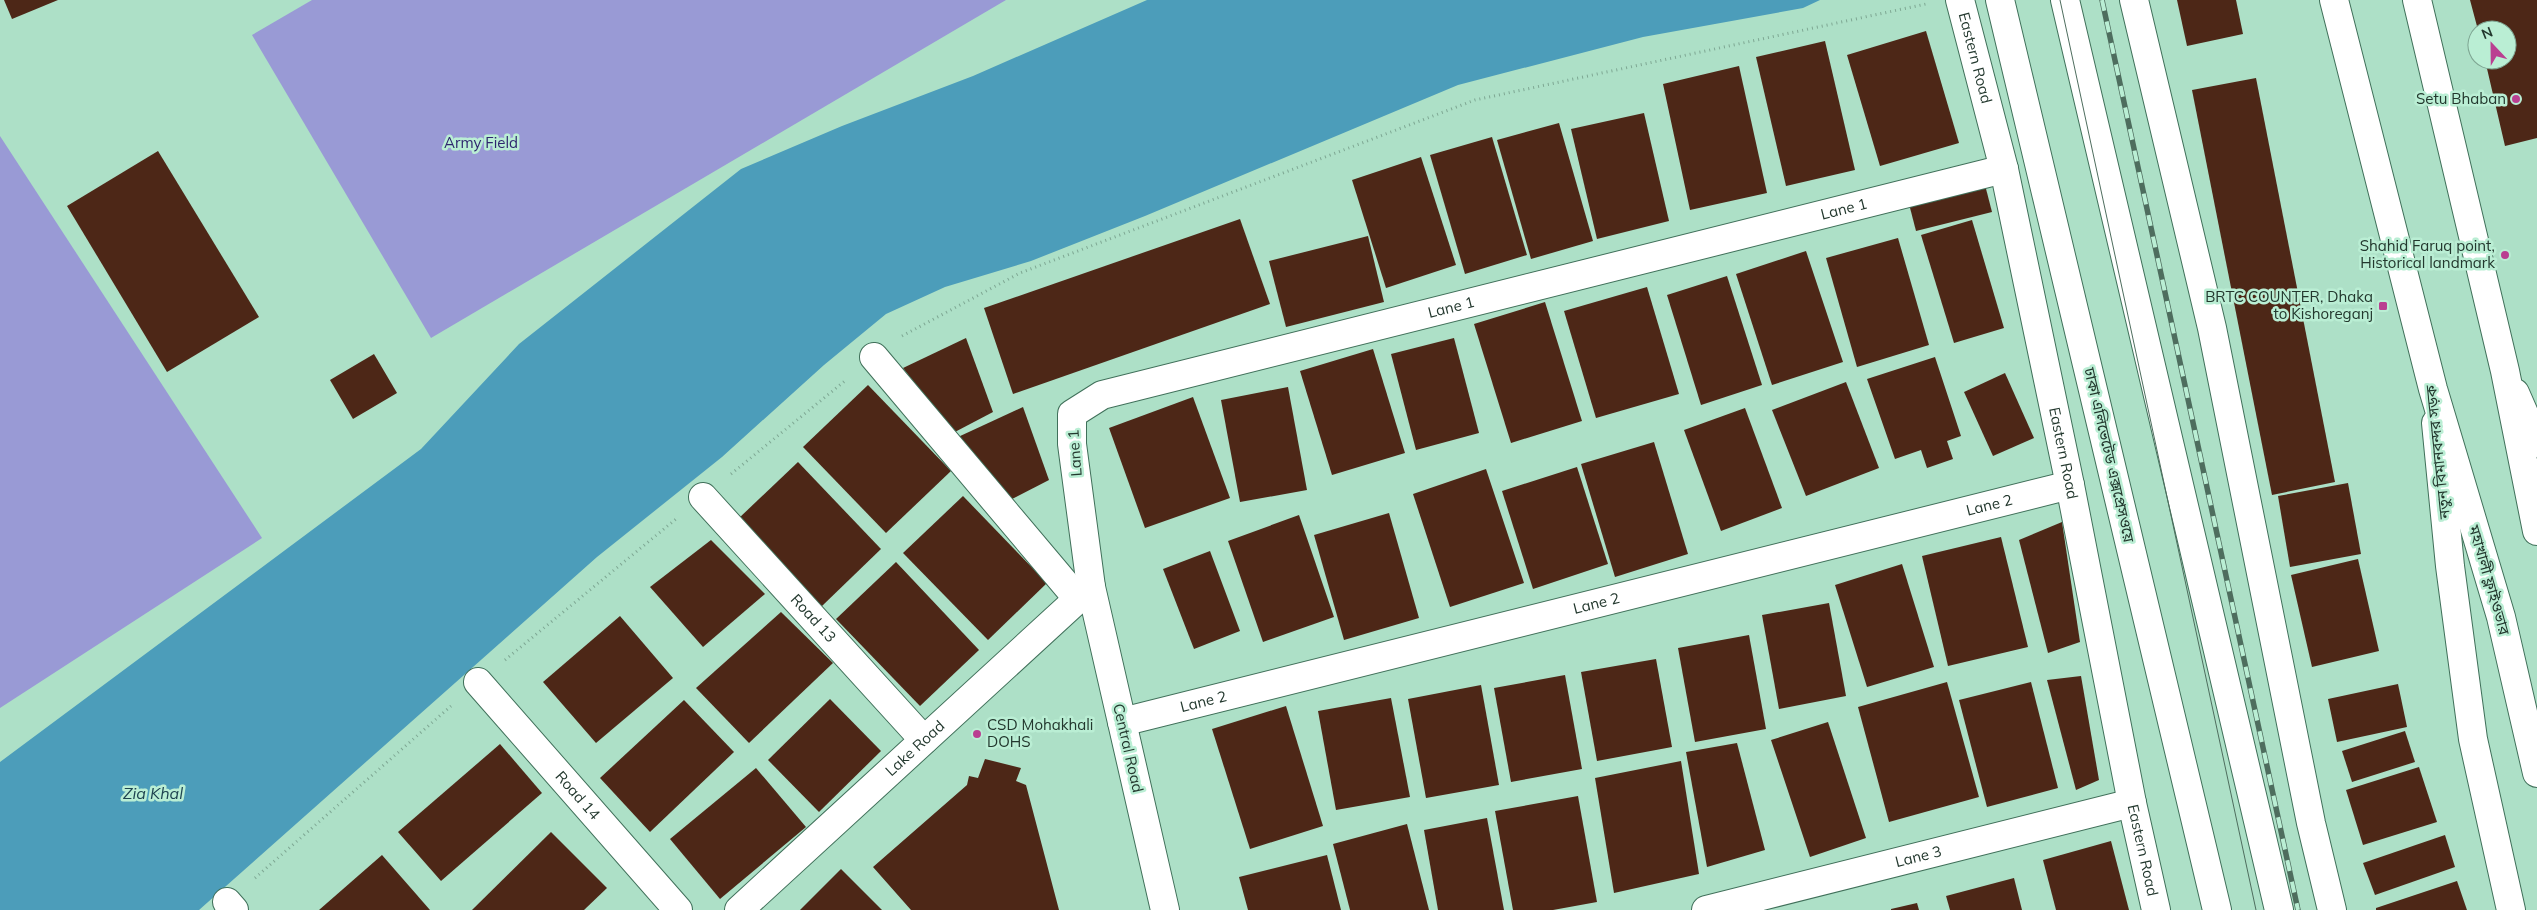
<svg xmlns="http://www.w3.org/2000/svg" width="2537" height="910" font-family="Mulish,'Noto Sans Bengali',sans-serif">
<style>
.green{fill:#999ad5}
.water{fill:#4c9dba}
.building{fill:#4d2717}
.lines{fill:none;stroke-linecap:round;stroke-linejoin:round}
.minor-casing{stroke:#40705a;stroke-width:30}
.primary-casing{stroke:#40705a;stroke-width:30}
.trunk-casing{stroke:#40705a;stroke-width:30}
.motorway-casing{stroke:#40705a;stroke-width:30}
.path{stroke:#7ea793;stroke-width:3;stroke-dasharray:1 4;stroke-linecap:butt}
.minor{stroke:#fff;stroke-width:28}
.primary{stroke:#fff;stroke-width:28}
.trunk{stroke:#fff;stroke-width:28}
.motorway{stroke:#fff;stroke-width:28}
.tram{stroke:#4e6d5e;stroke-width:1}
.rail-casing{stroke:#4e6d5e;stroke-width:5.5}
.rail{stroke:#baeed4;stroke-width:4;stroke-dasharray:11;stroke-linecap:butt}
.poi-dot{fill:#ba3f91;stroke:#baeed4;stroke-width:2}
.labels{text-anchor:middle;stroke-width:5;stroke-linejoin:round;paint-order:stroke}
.street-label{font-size:15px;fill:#23382e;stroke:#baeed4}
.poi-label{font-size:15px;fill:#23382e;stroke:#baeed4;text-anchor:end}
.park-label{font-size:15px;fill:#2f266e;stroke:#baeed4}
.water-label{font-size:16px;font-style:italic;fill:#1e4350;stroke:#baeed4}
</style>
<rect width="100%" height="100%" fill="#ade0c7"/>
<!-- green -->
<g class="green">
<path d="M312,0H1006L431,338L252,35Z"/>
<path d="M0,136L262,538L0,708Z"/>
</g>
<!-- water -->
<path class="water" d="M1147,0H1820L1803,8L1643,37L1458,85L1145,216L1031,261L945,287L886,314L824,365L722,457L597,557L199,910H0V762L421,449L519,344L741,169L842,126L973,76Z"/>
<!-- building -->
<g class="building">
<path d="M4,0H58L12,19Z"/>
<path d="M2177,0H2236L2243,34L2187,46Z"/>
<path d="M2470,0H2537V138L2505,146L2485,60H2507V30H2478Z"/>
<path d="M1926,31L1959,143L1880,166L1847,55Z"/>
<path d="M1825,41L1855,170L1786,186L1756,57Z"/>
<path d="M1739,66L1767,193L1690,210L1663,84Z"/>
<path d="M2256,78L2335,482L2272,495L2192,90Z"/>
<path d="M1644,113L1669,221L1597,239L1571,129Z"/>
<path d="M1559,123L1593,241L1531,259L1497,140Z"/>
<path d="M1492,137L1527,255L1465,274L1430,155Z"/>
<path d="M158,151L259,317L167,372L67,206Z"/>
<path d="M1421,157L1456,265L1386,288L1352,180Z"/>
<path d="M1984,181L1992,212L1916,231L1908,200Z"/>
<path d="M1240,219L1270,304L1013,394L984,308Z"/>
<path d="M1972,220L2004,328L1954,343L1921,235Z"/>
<path d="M1368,236L1384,302L1286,327L1269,261Z"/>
<path d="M1898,238L1929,345L1857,367L1826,258Z"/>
<path d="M1806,251L1843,362L1772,385L1736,274Z"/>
<path d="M1727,276L1762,385L1701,405L1667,295Z"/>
<path d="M1647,287L1679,394L1596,418L1564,311Z"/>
<path d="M1545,302L1582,421L1511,443L1474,324Z"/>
<path d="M966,338L993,412L953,433L903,368Z"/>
<path d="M1454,338L1479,433L1416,450L1391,354Z"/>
<path d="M1373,349L1405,453L1332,475L1300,371Z"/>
<path d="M374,354L397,393L353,419L330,380Z"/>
<path d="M1935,357L1961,436L1947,441L1953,459L1927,468L1921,450L1895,459L1867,379Z"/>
<path d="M2005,373L2034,438L1993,456L1964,392Z"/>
<path d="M1846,382L1879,468L1806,496L1772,410Z"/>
<path d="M868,385L951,471L886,533L803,447Z"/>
<path d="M1288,387L1307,490L1240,502L1221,400Z"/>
<path d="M1193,397L1230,498L1145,528L1109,428Z"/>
<path d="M1023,407L1049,480L1008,501L958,437Z"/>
<path d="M1745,408L1782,508L1721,531L1684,430Z"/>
<path d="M1654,442L1688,554L1615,577L1581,464Z"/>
<path d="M798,462L881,549L822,606L738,519Z"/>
<path d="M1577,467L1608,564L1533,589L1502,491Z"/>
<path d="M1486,469L1524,583L1450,607L1413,494Z"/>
<path d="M2348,483L2361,554L2290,567L2278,496Z"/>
<path d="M963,496L1047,583L988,640L903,553Z"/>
<path d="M1389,513L1419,618L1344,640L1314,535Z"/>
<path d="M1299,515L1334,617L1263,642L1228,541Z"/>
<path d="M2062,522L2080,642L2048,653L2019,540Z"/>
<path d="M2001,537L2028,647L1948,666L1922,556Z"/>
<path d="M711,540L765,594L703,647L650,587Z"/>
<path d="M1210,551L1240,631L1194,649L1163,569Z"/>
<path d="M2358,559L2379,651L2312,667L2291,575Z"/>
<path d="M896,562L979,650L920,706L836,619Z"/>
<path d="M1902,564L1934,667L1867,687L1835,585Z"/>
<path d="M1829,603L1846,696L1779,709L1762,615Z"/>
<path d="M781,612L833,663L749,743L696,688Z"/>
<path d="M620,616L673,678L596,743L543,682Z"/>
<path d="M1749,635L1766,729L1695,742L1678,648Z"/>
<path d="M1656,659L1672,747L1597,761L1581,672Z"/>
<path d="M1565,675L1582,769L1511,782L1494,688Z"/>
<path d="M2081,676L2099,780L2076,790L2047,680Z"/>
<path d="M1947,682L1979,797L1889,822L1858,707Z"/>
<path d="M2031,682L2058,788L1987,807L1959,700Z"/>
<path d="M2398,684L2407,727L2337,742L2328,699Z"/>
<path d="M1481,685L1499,785L1426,798L1408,699Z"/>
<path d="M1391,698L1410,797L1336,810L1318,711Z"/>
<path d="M830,699L881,751L819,812L768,760Z"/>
<path d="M684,700L734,752L650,832L600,778Z"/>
<path d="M1286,706L1323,826L1250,849L1212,729Z"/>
<path d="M1828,722L1866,838L1810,857L1771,740Z"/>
<path d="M2405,731L2415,762L2352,782L2342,751Z"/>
<path d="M1737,743L1765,850L1707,867L1686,752Z"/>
<path d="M500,744L542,793L441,881L398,832Z"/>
<path d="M985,759L1021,768L1016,781L1026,785L1059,910H911L873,867L967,785L969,776L978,778Z"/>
<path d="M1681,761L1699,874L1614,893L1595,778Z"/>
<path d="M2419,767L2437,822L2363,845L2346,790Z"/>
<path d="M756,768L806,827L720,899L670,839Z"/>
<path d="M1578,796L1597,902L1553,910H1513L1495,811Z"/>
<path d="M1487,818L1504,910H1438L1424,830Z"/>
<path d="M1407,824L1429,910H1350L1333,844Z"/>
<path d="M551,832L607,888L584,910H472Z"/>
<path d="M2445,835L2455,867L2375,895L2363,863Z"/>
<path d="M2111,841L2129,910H2056L2043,860Z"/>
<path d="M382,855L430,910H319Z"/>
<path d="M1327,855L1341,910H1248L1239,877Z"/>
<path d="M841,869L882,910H800Z"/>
<path d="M2014,878L2022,910H1950L1946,896Z"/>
<path d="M2457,881L2467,910H2376V908Z"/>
<path d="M1917,903L1919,910H1891V909Z"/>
</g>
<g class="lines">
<!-- minor casing -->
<g class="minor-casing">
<g id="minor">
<path id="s1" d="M1960,0L2004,169L2070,485L2132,803L2156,910"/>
<path d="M2134,0L2212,328L2311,823L2332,910"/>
<path d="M874,357L1078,599"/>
<path id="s2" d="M703,497L924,740"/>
<path id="s3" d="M478,682L678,910"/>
<path id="s4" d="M1122,722L2070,485"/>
<path d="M227,902L234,910"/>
<path id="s5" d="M739,910L1091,587"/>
<path id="s6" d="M1165,910L1091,587L1072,444V414L1102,395L2004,169"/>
<path id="s7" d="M1706,910L2132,803"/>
</g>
</g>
<!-- primary casing -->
<g class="primary-casing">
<g id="primary">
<path d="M2515,393L2537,443"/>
<path d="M2436,423L2450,566L2473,739L2511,910"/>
</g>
</g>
<!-- trunk casing -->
<g class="trunk-casing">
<g id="trunk">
<path d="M2334,0L2433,389L2501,617L2537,773"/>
<path d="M2417,0L2505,371L2537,531"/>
</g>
</g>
<!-- motorway casing -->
<g class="motorway-casing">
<g id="motorway">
<path d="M2000,0L2217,910"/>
<path d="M2065,0L2279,910"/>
</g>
</g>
<!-- path -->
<g class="path">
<path d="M902,336L1020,273L1475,100L1926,4"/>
<path d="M731,474L846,380"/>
<path d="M505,660L676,519"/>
<path d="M255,878L451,706"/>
</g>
<!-- minor -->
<use href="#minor" class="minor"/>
<!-- primary -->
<use href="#primary" class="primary"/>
<!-- trunk -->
<use href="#trunk" class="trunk"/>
<!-- motorway -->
<use href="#motorway" class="motorway"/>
<!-- tram -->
<path class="tram" d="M2060,0L2256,910"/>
<!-- rail casing -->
<g class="rail-casing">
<path id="rail" d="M2102,0L2298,910"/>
</g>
<!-- rail -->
<use href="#rail" class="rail"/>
</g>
<!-- markers -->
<g class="poi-dot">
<circle cx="2516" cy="99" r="5"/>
<circle cx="2505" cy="255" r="5"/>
<rect x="2378" y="301" width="10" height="10" rx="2.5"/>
<circle cx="977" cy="734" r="5"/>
</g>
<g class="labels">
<!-- street labels -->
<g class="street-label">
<text dy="5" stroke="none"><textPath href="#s1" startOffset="60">Eastern Road</textPath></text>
<text dy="5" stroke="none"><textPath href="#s6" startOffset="1306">Lane 1</textPath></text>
<text dy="5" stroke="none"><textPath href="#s6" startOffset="901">Lane 1</textPath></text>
<text transform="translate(2438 452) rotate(-96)" y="5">নতুন বিমানবন্দর সড়ক</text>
<text transform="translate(1075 453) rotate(-94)" y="5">Lane 1</text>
<text dy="5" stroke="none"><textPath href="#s1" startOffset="465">Eastern Road</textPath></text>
<text transform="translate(2109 455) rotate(77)" y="5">ঢাকা এলিভেটেড এক্সপ্রেসওয়ে</text>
<text dy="5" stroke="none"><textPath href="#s4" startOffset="894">Lane 2</textPath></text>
<text transform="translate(2489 580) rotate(74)" y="5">মহাখালী ফ্লাইওভার</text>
<text dy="5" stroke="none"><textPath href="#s4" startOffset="489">Lane 2</textPath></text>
<text dy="5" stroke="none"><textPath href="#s2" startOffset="164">Road 13</textPath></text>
<text dy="5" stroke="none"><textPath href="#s4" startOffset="84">Lane 2</textPath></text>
<text dy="5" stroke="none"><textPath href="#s5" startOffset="239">Lake Road</textPath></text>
<text transform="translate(1128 748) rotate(77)" y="5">Central Road</text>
<text dy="5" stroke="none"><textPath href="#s3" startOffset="151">Road 14</textPath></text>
<text dy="5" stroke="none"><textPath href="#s1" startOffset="870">Eastern Road</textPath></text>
<text dy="5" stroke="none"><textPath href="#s7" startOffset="219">Lane 3</textPath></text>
</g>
<!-- poi labels -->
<g class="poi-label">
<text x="2506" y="104">Setu Bhaban</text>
<text x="2495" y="251">Shahid Faruq point,<tspan x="2495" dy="17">Historical landmark</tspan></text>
<text x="2373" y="302">BRTC COUNTER, Dhaka<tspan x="2373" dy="17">to Kishoreganj</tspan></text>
<text x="987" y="730" text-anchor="start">CSD Mohakhali<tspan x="987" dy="17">DOHS</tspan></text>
</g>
<!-- park labels -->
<g class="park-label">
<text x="481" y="148">Army Field</text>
</g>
<!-- water labels -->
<g class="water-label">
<text x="153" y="799">Zia Khal</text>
</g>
</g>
<!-- north arrow -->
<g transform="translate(2492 45) rotate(338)"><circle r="24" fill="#baeed4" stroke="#7ea592"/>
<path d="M0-4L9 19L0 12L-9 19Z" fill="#ba3f91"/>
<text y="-8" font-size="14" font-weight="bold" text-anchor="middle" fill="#23382e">N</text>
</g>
</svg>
